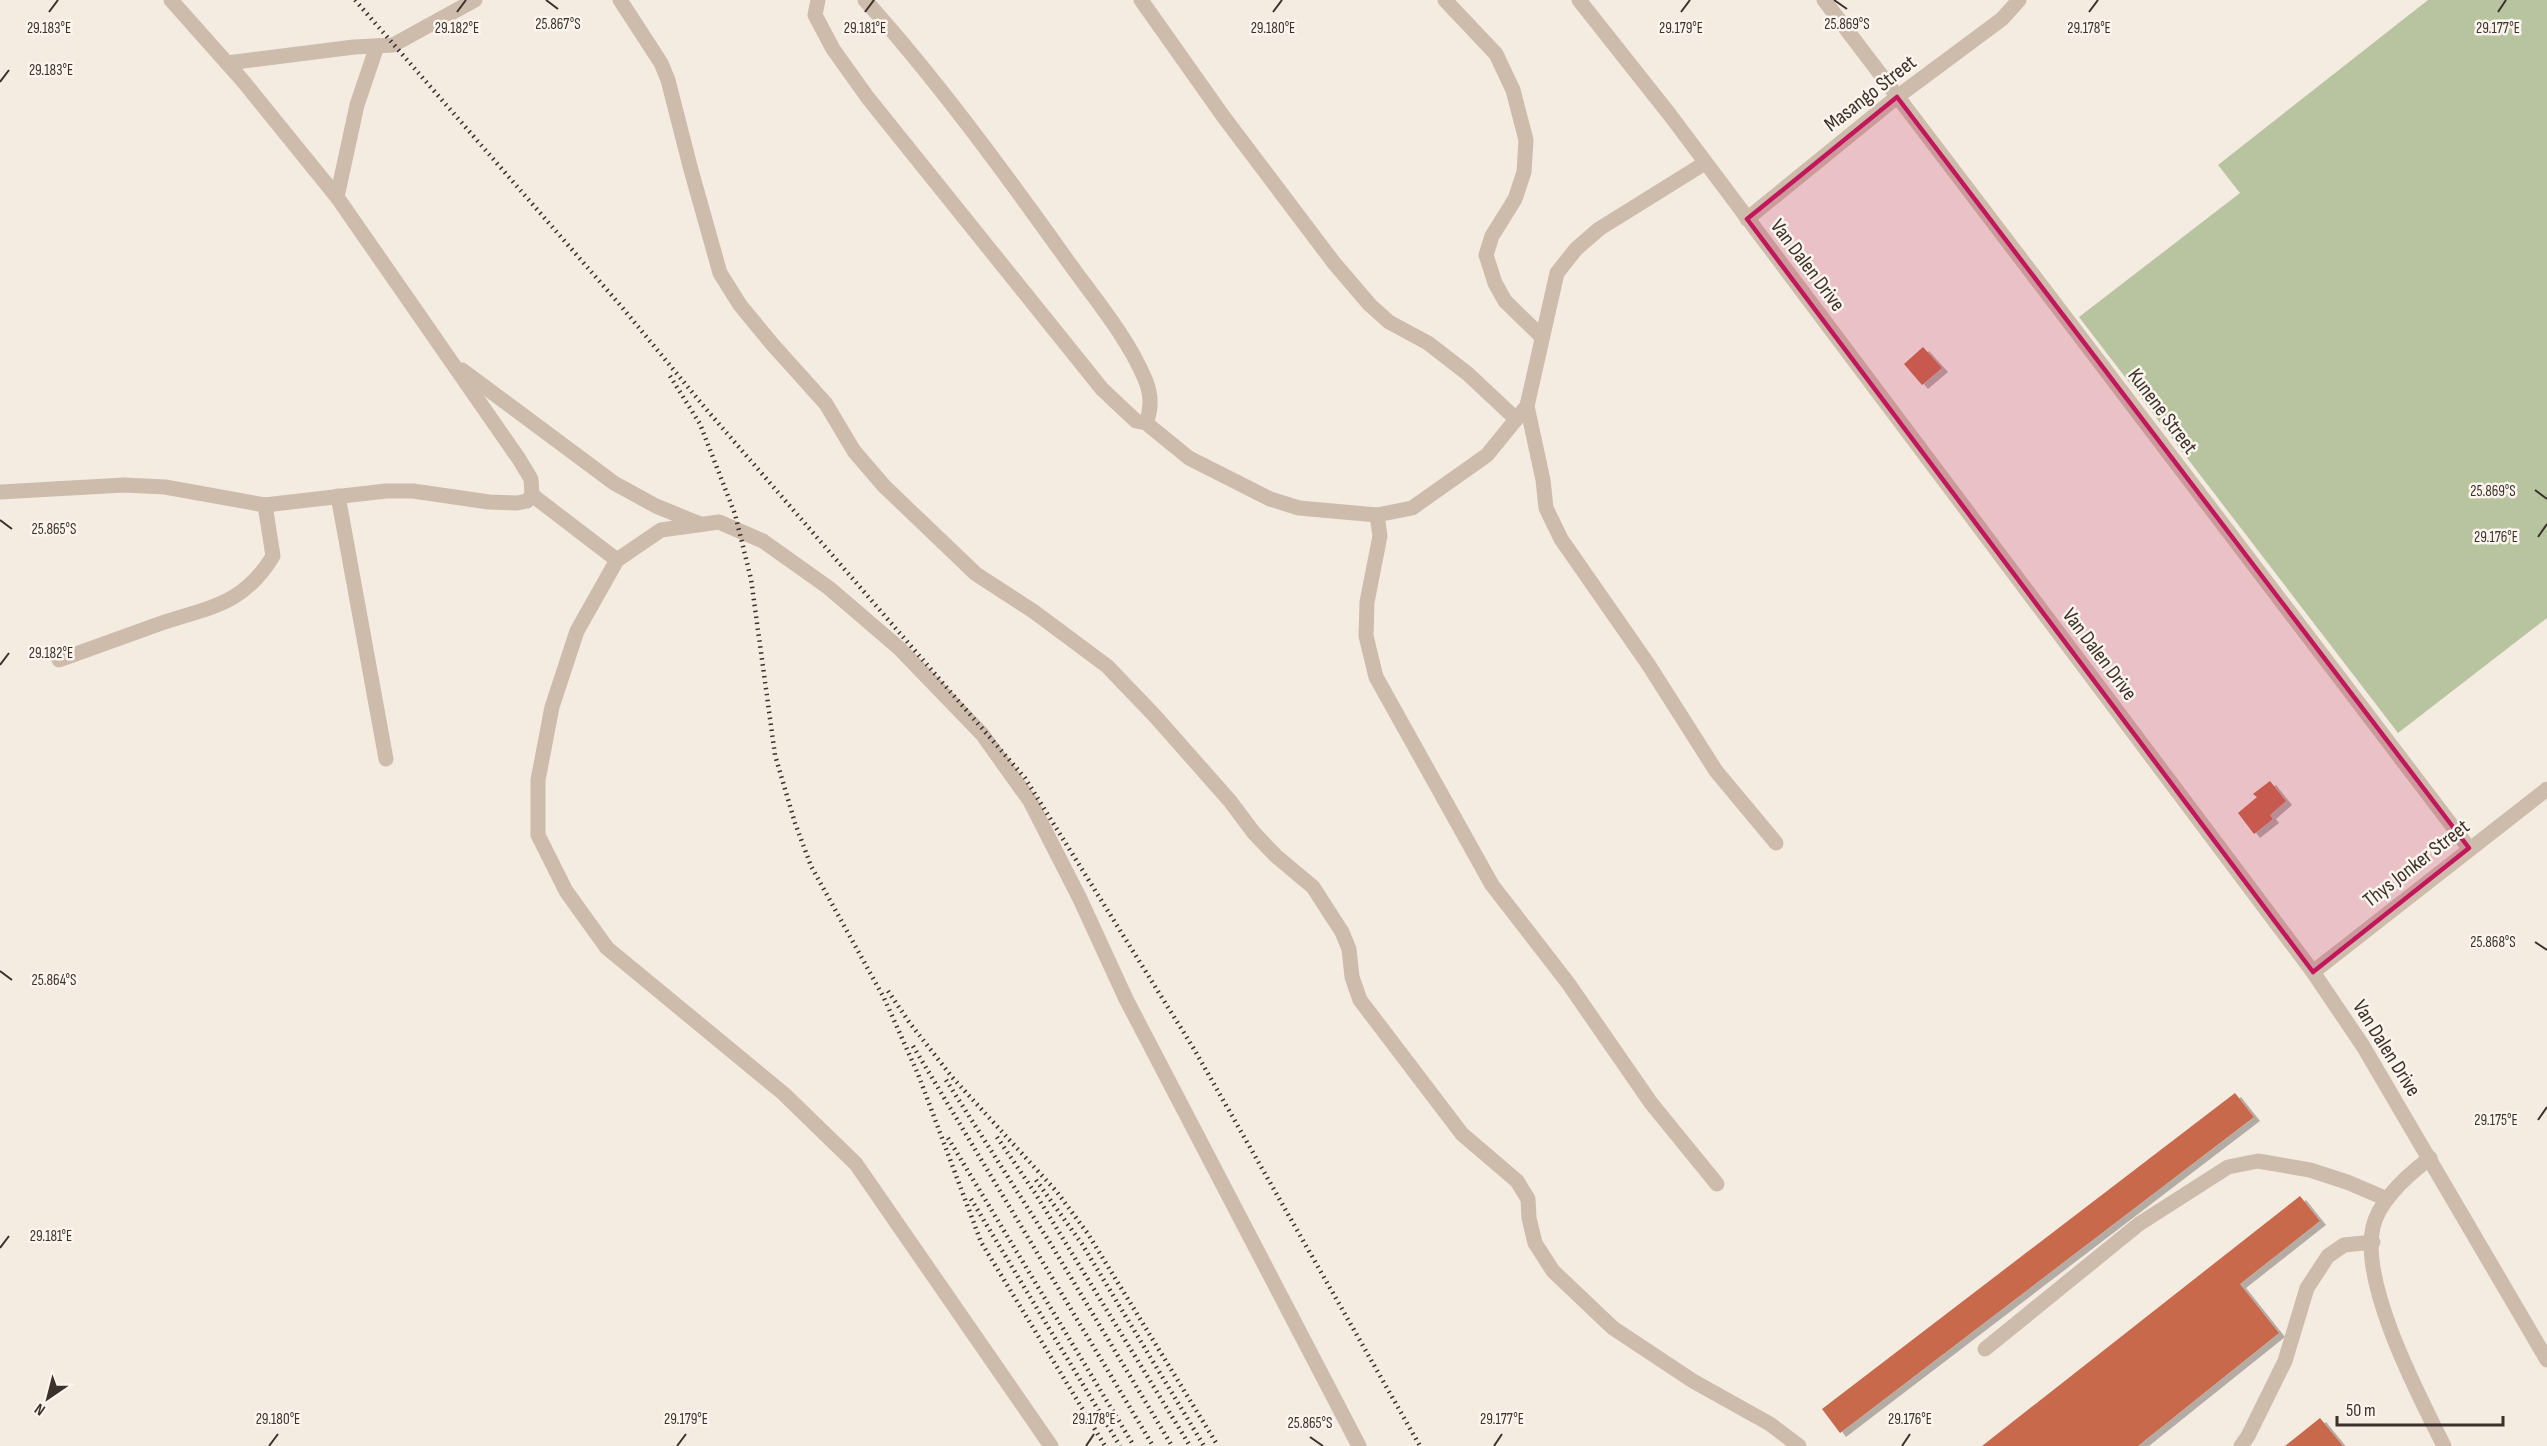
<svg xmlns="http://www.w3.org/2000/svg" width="2547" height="1446" font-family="'Sofia Sans Condensed',sans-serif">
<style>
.green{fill:#b8c4a0}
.building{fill:#c8694b;filter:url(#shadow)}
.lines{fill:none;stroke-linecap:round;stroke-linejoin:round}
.minor{stroke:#cdbbac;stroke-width:15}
.rail{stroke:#3b302b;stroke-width:4.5;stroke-dasharray:1.5 4.5;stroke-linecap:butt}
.marked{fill:#c2185b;fill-opacity:0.2;stroke:#c2185b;stroke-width:4.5;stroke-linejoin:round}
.ticks{fill:none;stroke:#3b302b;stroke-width:2}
.labels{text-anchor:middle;stroke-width:5;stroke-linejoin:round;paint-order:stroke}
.street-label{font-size:21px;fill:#3b302b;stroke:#fbf5ee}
.ticks-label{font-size:15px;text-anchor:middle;fill:#3b302b;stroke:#fbf5ee;stroke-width:5;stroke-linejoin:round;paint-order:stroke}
</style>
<defs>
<filter id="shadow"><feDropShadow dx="6" dy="4" stdDeviation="0" flood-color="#0004"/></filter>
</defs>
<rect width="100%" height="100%" fill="#f4ebe1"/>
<!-- green -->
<path class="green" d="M2428,0H2547V618L2398,733L2079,317L2240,193L2218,165Z"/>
<!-- building -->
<g class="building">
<path d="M1923,347L1942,368L1922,385L1904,364Z"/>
<path d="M2270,781L2286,801L2270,815L2273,819L2254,834L2238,813L2257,797L2253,794Z"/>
<path d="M2235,1093L2254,1117L1840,1433L1822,1409Z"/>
<path d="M2300,1196L2320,1221L2240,1284L2279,1333L2138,1446H1982Z"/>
<path d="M2320,1418L2343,1446H2285Z"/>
</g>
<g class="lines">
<!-- minor -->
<g class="minor">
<path d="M171,0L243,81L337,197L519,459L531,479L532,495L617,560"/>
<path d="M620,0L661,63L668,80L691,170L720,273L740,305L773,345L826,404L854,451L884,486L976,574L1033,611L1107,666L1154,715L1230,801L1254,833L1276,856L1313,887L1342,932L1349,949L1352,977L1360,1000L1462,1134L1517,1181L1528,1199L1529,1218L1535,1243L1553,1271L1613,1328L1693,1381L1770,1424L1799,1446"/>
<path d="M818,0L815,15L833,49L868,98L1102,389L1136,421L1146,423L1189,458L1270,499L1299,508L1377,515L1412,508L1487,455L1527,406L1557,273L1576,249L1599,229L1705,163"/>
<path d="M865,0C937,80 1004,172 1067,260C1094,298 1127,336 1145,379C1151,393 1152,408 1146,423"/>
<path d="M1141,0L1223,116L1334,263L1370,305L1389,322L1428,343L1468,374L1516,419"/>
<path d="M1445,0L1496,54L1513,90L1526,140L1524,172L1515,199L1492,236L1486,255L1495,283L1505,301L1542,337"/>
<path d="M1579,0L1670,115L2313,972L2363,1046L2547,1360"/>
<path d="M1824,0L2469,848"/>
<path d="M227,63L354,47L393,45L475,0"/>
<path d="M337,197L357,105L377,46"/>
<path d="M1747,219L1897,97L2002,19L2019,0"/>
<path d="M462,370L614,483L656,506L700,524"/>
<path d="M1527,406L1543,480L1546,508L1561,539L1648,664L1716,771L1776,843"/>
<path d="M0,492L124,485L165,487L265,505L386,491H413L489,502L517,503L527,501L532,495"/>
<path d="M338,496L386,759"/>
<path d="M1377,515L1380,536L1367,602L1366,636L1376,677L1492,885L1568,983L1651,1103L1717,1184"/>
<path d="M59,660C92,648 125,636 159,624C208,607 243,606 273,556L265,505"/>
<path d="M2313,972L2547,789"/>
<path d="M2430,1158C2409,1174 2379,1200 2373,1227C2360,1284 2418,1394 2444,1446"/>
<path d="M1985,1349L2139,1224L2228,1167L2258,1161L2310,1170L2347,1182L2387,1199"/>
<path d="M1051,1446L856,1164L784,1094L607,948L566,891L538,835V780L552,707L577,631L617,560L661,530L719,522L763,541L829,588L899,648L982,734L1030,801L1080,899L1126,999L1359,1446"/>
<path d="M2241,1446L2248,1436L2285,1361L2307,1288L2328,1256L2344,1245L2373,1242"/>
</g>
<!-- rail -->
<g class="rail">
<path d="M355,0L621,306L706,409L1025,778L1194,1049L1420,1446"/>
<path d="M670,376L700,424L735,514L751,579L775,755L795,823L811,866L884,998L918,1074L981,1242L1105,1446"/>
<path d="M888,991L909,1022L952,1077L1057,1192L1088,1234L1218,1446"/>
<path d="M913,1046L1153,1446"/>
<path d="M946,1080L1052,1246L1172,1446"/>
<path d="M997,1137L1035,1193L1190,1446"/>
<path d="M948,1138L1134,1446"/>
<path d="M1036,1180L1082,1244L1204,1446"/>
<path d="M971,1199L1120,1446"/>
</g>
</g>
<!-- marked area -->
<path class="marked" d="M1897,97L2469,848L2313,972L1747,219Z"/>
<!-- ticks -->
<path class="ticks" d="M546,0L558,9M1834,0L1847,9M49,12L58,0M457,12L466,0M865,12L874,0M1273,12L1282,0M1681,12L1690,0M2089,12L2098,0M2498,12L2506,0M0,82L9,70M2535,490L2547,499M0,520L12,529M2538,537L2547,524M0,665L9,653M2535,942L2547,950M0,971L12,980M2538,1120L2547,1107M0,1248L9,1236M1310,1437L1323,1446M269,1446L278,1434M677,1446L686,1434M1086,1446L1094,1434M1494,1446L1502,1434M1902,1446L1910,1434"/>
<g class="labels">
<!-- street labels -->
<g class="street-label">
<text transform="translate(1870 93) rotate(-38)" y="7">Masango Street</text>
<text transform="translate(1808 265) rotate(53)" y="7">Van Dalen Drive</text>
<text transform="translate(2163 411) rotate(53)" y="7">Kunene Street</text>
<text transform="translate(2100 654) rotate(53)" y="7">Van Dalen Drive</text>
<text transform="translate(2416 863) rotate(-38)" y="7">Thys Jonker Street</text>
<text transform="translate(2387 1048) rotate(58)" y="7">Van Dalen Drive</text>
</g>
</g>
<g class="ticks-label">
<text x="558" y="29">25.867°S</text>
<text x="1847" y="29">25.869°S</text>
<text x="49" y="33">29.183°E</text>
<text x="457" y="33">29.182°E</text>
<text x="865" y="33">29.181°E</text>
<text x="1273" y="33">29.180°E</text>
<text x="1681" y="33">29.179°E</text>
<text x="2089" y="33">29.178°E</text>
<text x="2498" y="33">29.177°E</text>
<text x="51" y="75">29.183°E</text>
<text x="2493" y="496">25.869°S</text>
<text x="54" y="534">25.865°S</text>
<text x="2496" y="542">29.176°E</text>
<text x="51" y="658">29.182°E</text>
<text x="2493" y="947">25.868°S</text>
<text x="54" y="985">25.864°S</text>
<text x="2496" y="1125">29.175°E</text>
<text x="51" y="1241">29.181°E</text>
<text x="278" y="1424">29.180°E</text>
<text x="686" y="1424">29.179°E</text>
<text x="1094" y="1424">29.178°E</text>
<text x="1502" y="1424">29.177°E</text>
<text x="1910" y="1424">29.176°E</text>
<text x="1310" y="1428">25.865°S</text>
</g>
<!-- north arrow -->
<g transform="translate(48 1398) rotate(215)" stroke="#fbf5ee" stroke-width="4.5" paint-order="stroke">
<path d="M0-4.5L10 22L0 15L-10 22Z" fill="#3b302b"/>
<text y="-9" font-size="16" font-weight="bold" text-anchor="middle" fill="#3b302b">N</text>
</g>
<!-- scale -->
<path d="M2337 1416v9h166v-9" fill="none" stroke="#3b302b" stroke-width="3"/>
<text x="2346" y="1416" font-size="18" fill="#3b302b" stroke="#fbf5ee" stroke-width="4.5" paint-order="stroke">50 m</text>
</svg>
